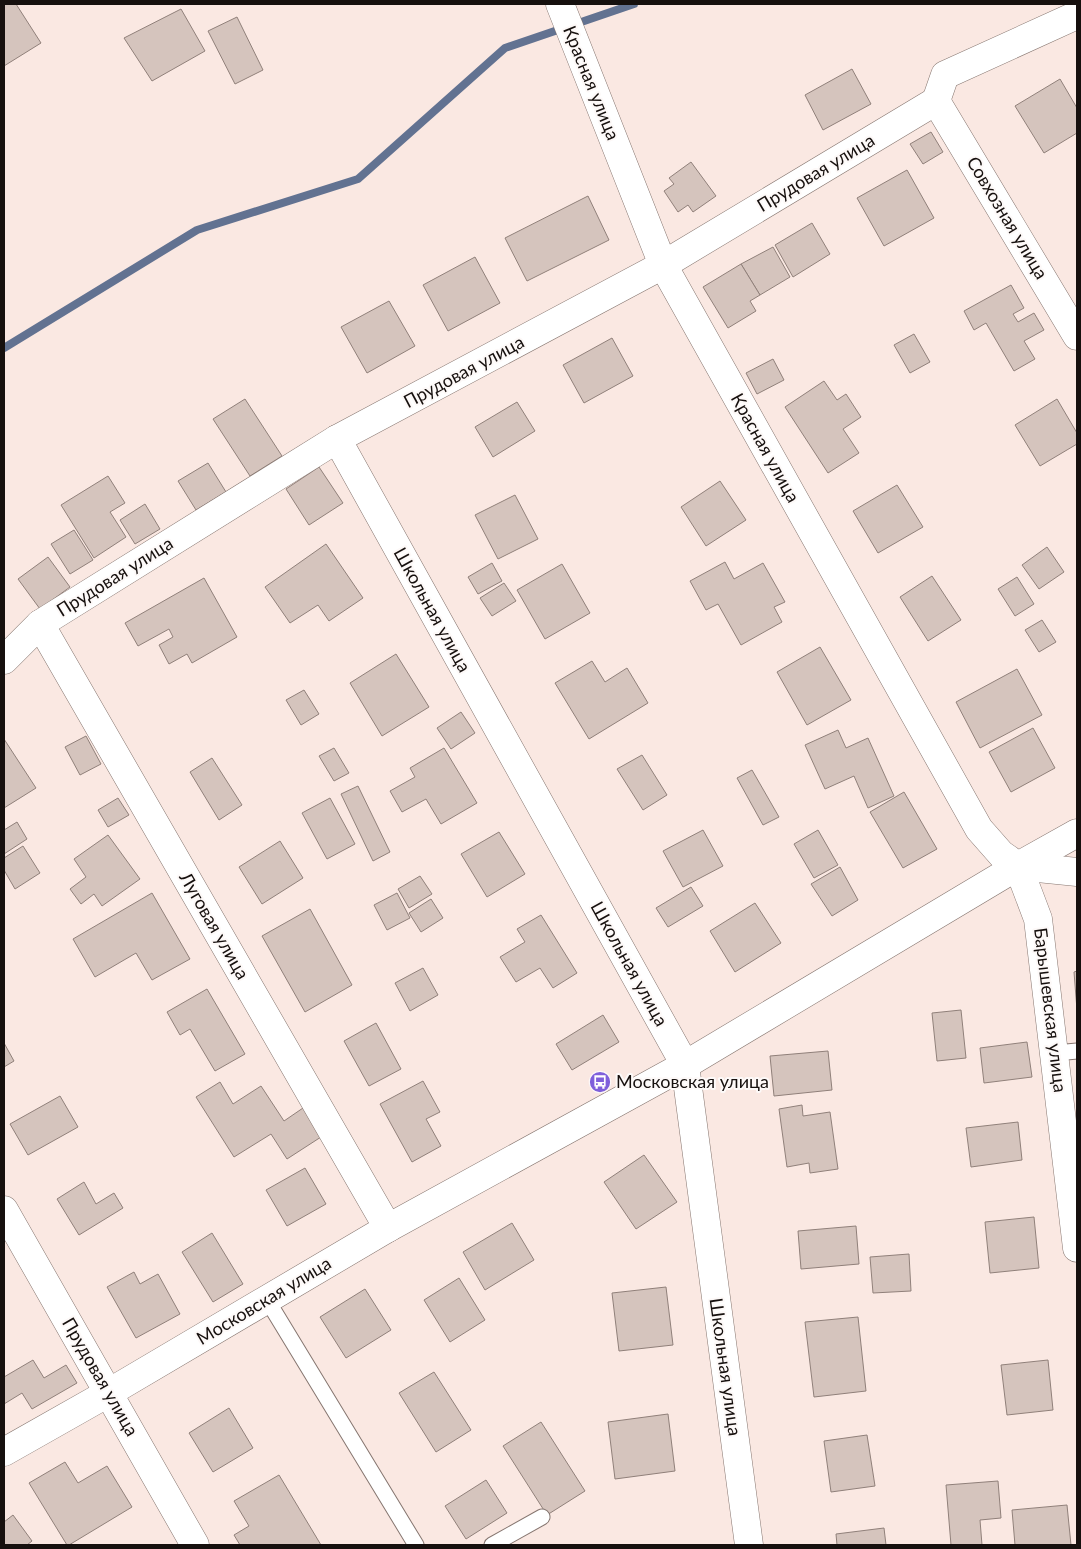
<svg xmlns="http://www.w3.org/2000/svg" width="1081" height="1549" font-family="Lato,sans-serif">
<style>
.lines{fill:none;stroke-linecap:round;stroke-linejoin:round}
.stream{stroke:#627291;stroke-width:8}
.building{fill:#d5c4bd;stroke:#90807a}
.service-casing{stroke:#867670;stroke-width:17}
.minor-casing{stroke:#867670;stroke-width:29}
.tertiary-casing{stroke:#867670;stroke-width:29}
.service{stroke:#fff;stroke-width:15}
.minor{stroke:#fff;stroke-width:28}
.tertiary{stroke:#fff;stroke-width:28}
.labels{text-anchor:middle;stroke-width:4;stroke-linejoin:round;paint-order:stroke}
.street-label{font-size:18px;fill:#16100e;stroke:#fdf9f8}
.poi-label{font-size:18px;fill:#16100e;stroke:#fdf9f8;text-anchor:start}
</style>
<rect width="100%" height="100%" fill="#fae8e2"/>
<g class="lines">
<!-- stream -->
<path class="stream" d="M4,348L197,230L358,179L505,48L634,4"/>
</g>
<!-- building -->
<g class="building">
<path d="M4,4H16L41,43L4,66Z"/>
<path d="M181,9L205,51L152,81L124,38Z"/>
<path d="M237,17L263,70L235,84L208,31Z"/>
<path d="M852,69L871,104L823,130L805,95Z"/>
<path d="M1060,79L1077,108V133L1044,153L1015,106Z"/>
<path d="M931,132L943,152L923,164L910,144Z"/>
<path d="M691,162L716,196L693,212L688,205L678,212L664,191L674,184L669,178Z"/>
<path d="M907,170L934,218L884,246L857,198Z"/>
<path d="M588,196L609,240L527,281L505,238Z"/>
<path d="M812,223L830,254L793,277L775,245Z"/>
<path d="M773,247L790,277L760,295L741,264Z"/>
<path d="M475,257L500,303L448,331L423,285Z"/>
<path d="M741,264L760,295L750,301L756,311L728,328L703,287Z"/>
<path d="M1011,285L1024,308L1013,314L1018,322L1034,313L1044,330L1024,341L1035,359L1014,371L986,323L974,330L964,311Z"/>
<path d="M389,301L415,346L367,373L341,327Z"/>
<path d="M914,334L930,362L910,373L894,345Z"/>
<path d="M612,338L633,376L584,403L563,365Z"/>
<path d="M773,359L784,380L757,394L746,373Z"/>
<path d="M824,381L837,400L846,394L861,417L843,429L859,453L828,473L785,407Z"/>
<path d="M245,399L282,456L250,476L213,419Z"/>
<path d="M1057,399L1077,433V444L1040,466L1015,425Z"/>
<path d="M517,402L535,431L493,457L475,427Z"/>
<path d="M208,463L226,492L196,510L178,481Z"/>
<path d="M319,467L343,503L309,525L286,489Z"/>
<path d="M108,476L125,503L110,512L126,537L94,558L61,505Z"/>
<path d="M720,481L746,520L706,546L681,507Z"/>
<path d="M897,485L923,527L878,553L853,511Z"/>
<path d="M515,495L538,539L498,559L475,515Z"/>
<path d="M145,504L160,529L135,544L120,520Z"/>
<path d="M74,530L93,560L70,574L51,544Z"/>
<path d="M326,544L363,598L329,621L318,605L290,623L265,587Z"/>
<path d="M1047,547L1064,572L1039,589L1022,565Z"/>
<path d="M48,557L70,587L40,609L18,579Z"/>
<path d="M725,562L734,579L763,563L785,602L774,607L782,622L741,645L718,604L706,610L690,581Z"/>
<path d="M492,563L502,581L478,594L468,577Z"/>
<path d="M562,564L590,613L545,639L517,590Z"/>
<path d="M932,576L961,620L928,641L900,597Z"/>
<path d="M1017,577L1034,604L1015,616L998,589Z"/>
<path d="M204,578L237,637L192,663L187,654L169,664L159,645L173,637L169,629L138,646L125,623Z"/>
<path d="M504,583L516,601L492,616L480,598Z"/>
<path d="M1042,620L1056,642L1039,652L1025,630Z"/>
<path d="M820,647L851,700L807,725L777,672Z"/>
<path d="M396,654L429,707L382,736L350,683Z"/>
<path d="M592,661L605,682L627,668L648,703L589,739L555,683Z"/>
<path d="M1017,669L1042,715L980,748L956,702Z"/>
<path d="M304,690L319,714L301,725L286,700Z"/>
<path d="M461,712L475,733L451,749L437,728Z"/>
<path d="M1033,728L1055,768L1011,792L989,752Z"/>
<path d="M838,730L846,748L868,738L894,796L868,808L854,776L825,789L805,745Z"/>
<path d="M86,736L101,764L80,775L65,747Z"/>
<path d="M4,739L36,788L4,808Z"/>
<path d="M334,748L349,773L334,781L319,756Z"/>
<path d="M444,748L477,803L441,824L426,799L402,812L390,791L415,777L410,768Z"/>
<path d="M642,755L667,795L643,810L617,769Z"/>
<path d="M212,758L242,805L219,820L190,772Z"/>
<path d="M752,770L779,817L763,825L737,778Z"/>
<path d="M358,786L390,852L373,861L341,794Z"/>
<path d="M904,792L937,849L903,868L870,812Z"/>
<path d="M118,798L129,815L108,827L98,810Z"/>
<path d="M330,798L355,844L327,859L302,813Z"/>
<path d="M17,822L27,839L4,854V830Z"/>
<path d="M703,830L723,866L683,887L663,851Z"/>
<path d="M818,830L838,865L814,878L794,844Z"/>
<path d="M499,832L525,874L487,897L461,854Z"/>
<path d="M108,835L140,879L102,906L94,894L81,904L70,889L86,877L74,859Z"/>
<path d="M280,841L303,878L262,904L239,867Z"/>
<path d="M23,846L40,873L15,889L4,870V858Z"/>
<path d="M840,867L858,900L832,916L811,884Z"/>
<path d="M420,876L432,894L409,908L398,889Z"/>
<path d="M691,887L703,906L668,927L656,908Z"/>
<path d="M152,893L190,959L152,980L136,953L95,977L73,939Z"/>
<path d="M397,893L410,918L387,930L374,905Z"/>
<path d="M431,899L443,918L421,932L409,913Z"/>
<path d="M755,903L781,943L735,972L710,931Z"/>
<path d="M310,909L352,985L305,1012L262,936Z"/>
<path d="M541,915L577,973L553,988L540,968L516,982L500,957L525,942L517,929Z"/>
<path d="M423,968L438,995L410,1011L395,983Z"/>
<path d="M1077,971V1010L1074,972Z"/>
<path d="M207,989L245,1054L215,1071L190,1029L180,1035L167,1012Z"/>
<path d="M961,1010L966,1058L937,1061L932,1013Z"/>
<path d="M603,1015L619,1042L572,1070L556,1044Z"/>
<path d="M376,1023L401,1069L369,1086L344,1041Z"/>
<path d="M1027,1042L1032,1077L984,1083L980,1048Z"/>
<path d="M4,1043L14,1061L4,1067Z"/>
<path d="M828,1051L832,1090L774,1096L770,1056Z"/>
<path d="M423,1081L440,1112L426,1119L441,1146L412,1162L380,1104Z"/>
<path d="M220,1082L233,1104L261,1086L284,1121L303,1108L321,1137L287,1159L271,1134L234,1157L196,1097Z"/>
<path d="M60,1096L78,1127L28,1155L10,1124Z"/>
<path d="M802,1105L803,1116L830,1112L838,1169L810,1173L809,1163L787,1167L779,1109Z"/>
<path d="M1018,1122L1022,1160L971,1167L966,1128Z"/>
<path d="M644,1155L677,1202L636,1229L604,1182Z"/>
<path d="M305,1168L326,1204L287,1226L266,1190Z"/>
<path d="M84,1182L96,1204L114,1193L123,1208L79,1235L57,1199Z"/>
<path d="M1034,1217L1039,1268L990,1273L985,1222Z"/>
<path d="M512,1223L534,1260L485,1290L463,1252Z"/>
<path d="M856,1226L859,1264L801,1269L798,1231Z"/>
<path d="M212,1233L243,1284L213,1302L182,1252Z"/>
<path d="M909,1254L911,1291L873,1293L870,1257Z"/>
<path d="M134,1272L140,1284L158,1274L180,1314L136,1338L107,1287Z"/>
<path d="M459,1278L485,1320L450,1342L424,1300Z"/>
<path d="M666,1287L673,1345L619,1351L612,1293Z"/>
<path d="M365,1289L391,1330L346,1358L320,1317Z"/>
<path d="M858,1317L866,1391L814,1397L805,1322Z"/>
<path d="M33,1360L44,1378L66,1365L77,1383L32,1409L22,1393L4,1404V1377Z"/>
<path d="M1048,1360L1053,1410L1007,1415L1001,1365Z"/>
<path d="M434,1372L471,1430L436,1452L399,1393Z"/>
<path d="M229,1408L253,1448L213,1472L189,1433Z"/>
<path d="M668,1414L675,1471L615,1479L608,1422Z"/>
<path d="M541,1422L585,1491L547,1515L503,1446Z"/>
<path d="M867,1435L875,1486L831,1492L824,1441Z"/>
<path d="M65,1462L78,1483L107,1466L132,1507L69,1545H67L29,1483Z"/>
<path d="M279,1475L321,1545H240L234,1535L249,1526L234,1501Z"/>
<path d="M486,1480L507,1513L466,1539L445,1506Z"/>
<path d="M998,1481L1001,1518L980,1520L982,1545H951L946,1485Z"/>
<path d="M1067,1505L1071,1545H1015L1012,1510Z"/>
<path d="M13,1515L32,1541L27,1545H4V1522Z"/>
<path d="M884,1528L886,1545H837L836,1534Z"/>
</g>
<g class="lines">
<!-- service casing -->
<g class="service-casing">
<g id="service">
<path d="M1056,1053L1077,1051"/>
<path d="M266,1298L416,1545"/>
<path d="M492,1545L542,1517"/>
</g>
</g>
<!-- minor casing -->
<g class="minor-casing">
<g id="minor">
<path d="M560,4L663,265L979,829L1001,854L1018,866L1077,872"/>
<path d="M936,101L1077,336"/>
<path d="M936,101L945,75L1077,15"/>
<path d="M40,624L388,1228"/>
<path d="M4,660L40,624L337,439L663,265L936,101"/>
<path d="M1018,866L1077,833"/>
<path d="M4,1210L195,1545"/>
<path d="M4,1452L110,1392L388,1228L685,1065L337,439"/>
</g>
</g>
<!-- tertiary casing -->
<g class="tertiary-casing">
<path id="tertiary" d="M749,1545L685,1065L1018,866L1038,919L1077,1248"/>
</g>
<!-- service -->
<use href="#service" class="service"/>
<!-- minor -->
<use href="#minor" class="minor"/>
<!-- tertiary -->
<use href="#tertiary" class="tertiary"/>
</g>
<!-- icons -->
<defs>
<g id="bus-disc" transform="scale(1.125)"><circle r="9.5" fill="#7f60db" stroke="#fdf9f8"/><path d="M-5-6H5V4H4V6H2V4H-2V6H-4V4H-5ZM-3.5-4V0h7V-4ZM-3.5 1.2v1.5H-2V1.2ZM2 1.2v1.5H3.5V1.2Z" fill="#fff"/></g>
</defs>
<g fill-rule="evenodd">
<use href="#bus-disc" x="600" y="1082"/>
</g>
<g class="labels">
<!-- street labels -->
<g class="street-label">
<text transform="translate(591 83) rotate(68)" y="6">Красная улица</text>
<text transform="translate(816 173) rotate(-31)" y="6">Прудовая улица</text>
<text transform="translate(1007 218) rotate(59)" y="6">Совхозная улица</text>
<text transform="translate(464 372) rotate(-28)" y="6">Прудовая улица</text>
<text transform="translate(765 448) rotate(61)" y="6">Красная улица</text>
<text transform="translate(115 577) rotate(-32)" y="6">Прудовая улица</text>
<text transform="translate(432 610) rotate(61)" y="6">Школьная улица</text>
<text transform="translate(214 926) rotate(60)" y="6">Луговая улица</text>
<text transform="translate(629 964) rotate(61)" y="6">Школьная улица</text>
<text transform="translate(1050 1010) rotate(83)" y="6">Барышевская улица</text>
<text transform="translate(264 1301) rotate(-31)" y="6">Московская улица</text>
<text transform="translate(725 1367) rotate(82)" y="6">Школьная улица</text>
<text transform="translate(100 1377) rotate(60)" y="6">Прудовая улица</text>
</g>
<!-- poi labels -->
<g class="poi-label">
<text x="616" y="1088">Московская улица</text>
</g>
</g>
<!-- border -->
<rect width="1081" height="1549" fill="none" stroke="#16100e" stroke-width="10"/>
</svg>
